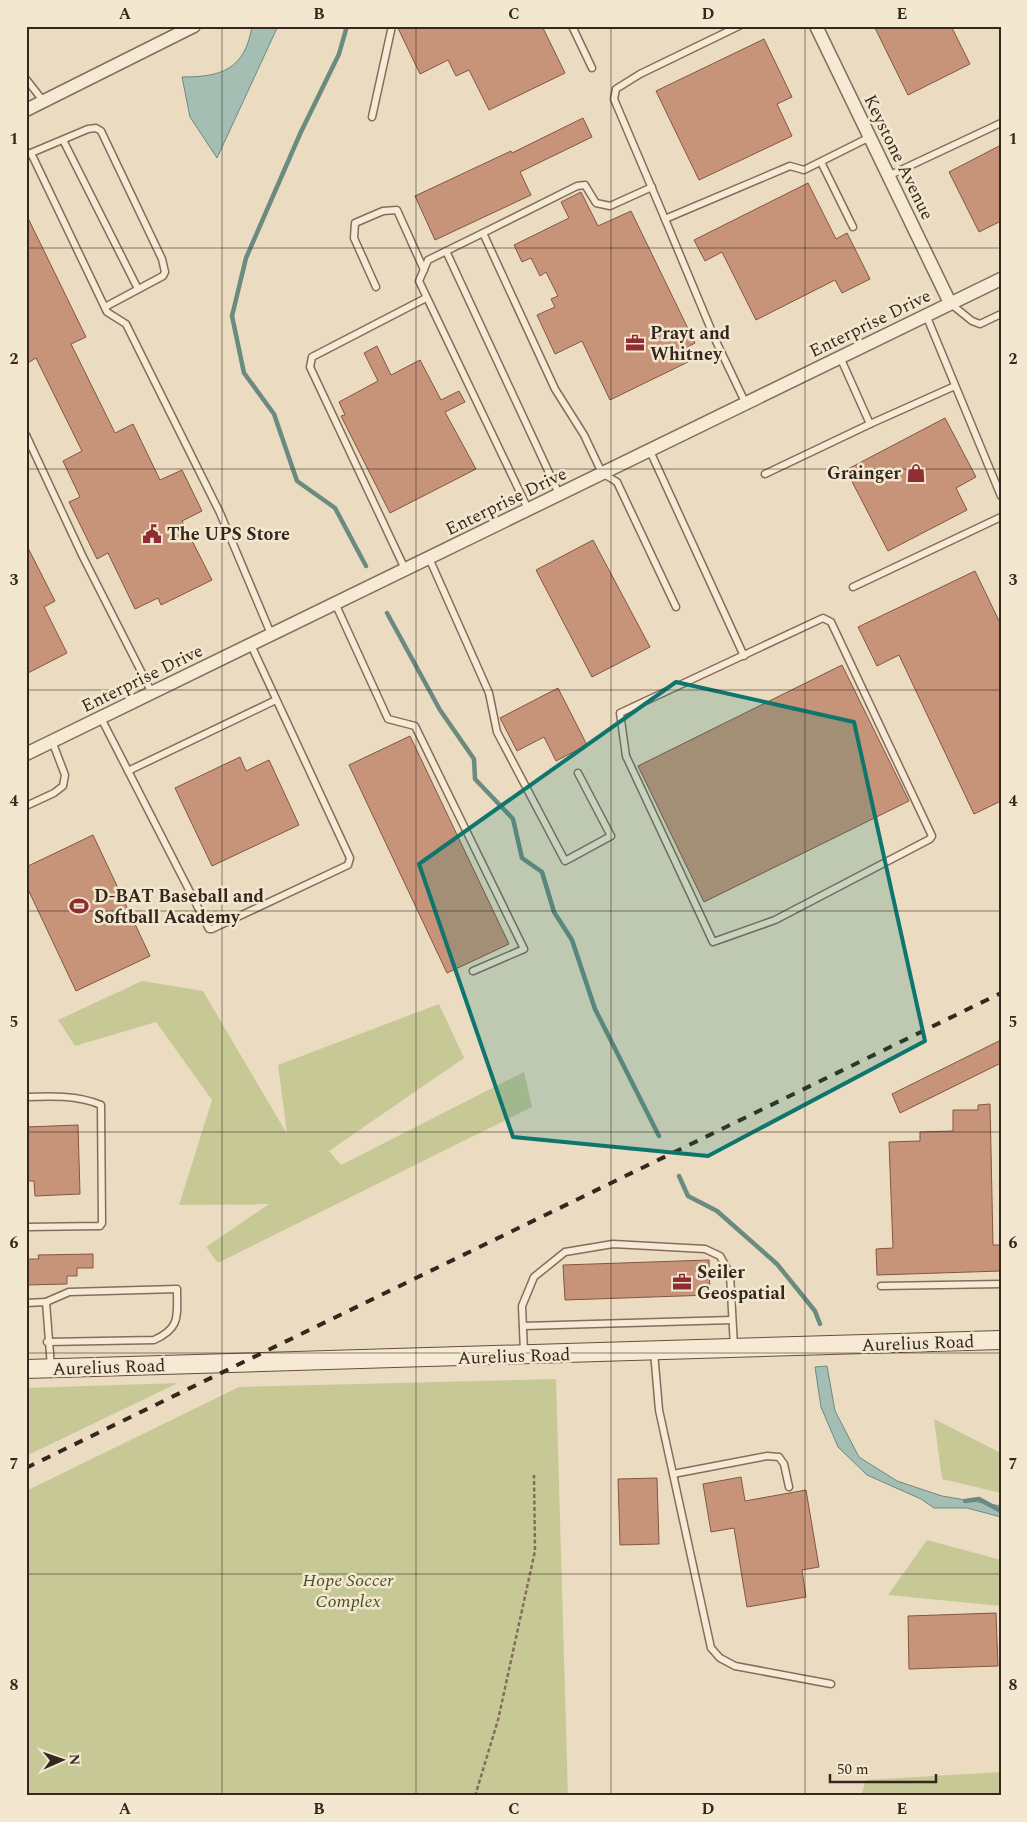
<svg xmlns="http://www.w3.org/2000/svg" width="1027" height="1822" font-family="Spectral,serif">
<style>
.green{fill:#c6c996}
.water{fill:#a4beb4;stroke:#6b8b81}
.lines{fill:none;stroke-linecap:round;stroke-linejoin:round}
.stream{stroke:#6b8b81;stroke-width:4.5}
.building{fill:#c89479;stroke:#825641}
.lane-casing{stroke:#846d5a;stroke-width:9}
.street-casing{stroke:#846d5a;stroke-width:15}
.secondary-casing{stroke:#664e3d;stroke-width:20}
.path{stroke:#846d5a;stroke-width:2.5;stroke-dasharray:4 2.5;stroke-linecap:butt}
.lane{stroke:#f7ead4;stroke-width:6}
.street{stroke:#f7ead4;stroke-width:12}
.secondary{stroke:#f7ead4;stroke-width:18}
.rail{stroke:#34271d;stroke-width:4;stroke-dasharray:9 9;stroke-linecap:butt}
.marked{fill:#0f766e;fill-opacity:0.2;stroke:#0f766e;stroke-width:4;stroke-linejoin:round}
.grid{fill:none;stroke:#34271d;stroke-width:1;stroke-opacity:0.55}
.labels{text-anchor:middle;stroke-width:5;stroke-linejoin:round;paint-order:stroke}
.street-label{font-size:18px;fill:#34271d;stroke:#f3e7d0}
.poi-label{font-size:18px;font-weight:bold;fill:#34271d;stroke:#f3e7d0;text-anchor:start}
.park-label{font-size:18px;font-style:italic;fill:#485025;stroke:#f3e7d0}
.neatline{fill:none;stroke:#34271d;stroke-width:2}
.grid-label{font-size:16px;text-anchor:middle;font-weight:bold;fill:#34271d}
</style>
<rect width="100%" height="100%" fill="#ebdcc1"/>
<!-- green -->
<g class="green">
<path d="M142,981L203,991L287,1134L278,1065L439,1004L464,1058L329,1151L341,1165L524,1072L532,1107L218,1263L206,1247L269,1204L179,1205L212,1100L156,1022L75,1046L58,1020Z"/>
<path d="M556,1379L568,1796H26V1491L239,1387Z"/>
<path d="M178,1383L26,1456V1388Z"/>
<path d="M934,1419L1001,1453V1493L942,1479Z"/>
<path d="M927,1540L1001,1560V1606L888,1595Z"/>
<path d="M1001,1772V1796H861L866,1780Z"/>
</g>
<!-- water -->
<g class="water">
<path d="M252,26H278L217,158L190,117L182,77C221,77 245,70 252,26Z"/>
<path d="M827,1366L835,1411L859,1457L897,1481L942,1496L1001,1506V1517L967,1508H934L921,1499L867,1475L838,1447L821,1407L815,1367Z"/>
</g>
<g class="lines">
<!-- stream -->
<g class="stream">
<path d="M347,26L339,54L300,134L246,258L232,316L244,373L274,414L297,481L335,508L366,566"/>
<path d="M387,613L440,710L474,759L475,779L513,819L522,858L542,872L554,912L572,940L595,1009L659,1136"/>
<path d="M679,1176L688,1196L717,1211L777,1264L815,1311L820,1324"/>
<path d="M965,1501L979,1499L1001,1511"/>
</g>
</g>
<!-- building -->
<g class="building">
<path d="M397,26H542L565,73L489,110L469,70L456,76L448,60L420,74Z"/>
<path d="M874,26H951L970,64L908,95Z"/>
<path d="M764,39L792,97L777,104L792,136L699,180L656,91Z"/>
<path d="M583,118L592,137L520,172L531,195L435,240L415,196L511,151L512,153Z"/>
<path d="M1001,145V221L979,232L949,172Z"/>
<path d="M808,183L836,239L847,233L870,279L842,293L835,280L756,320L722,252L705,261L694,240Z"/>
<path d="M581,192L598,226L631,211L695,343L686,348L692,360L610,400L582,341L555,354L537,315L555,307L551,299L558,296L546,272L540,276L531,258L522,262L514,245L569,218L561,202Z"/>
<path d="M26,214L86,337L71,344L115,433L133,424L160,480L182,470L202,511L182,521L212,580L161,605L158,598L135,609L108,553L97,559L69,502L80,497L63,461L82,451L36,358L26,364Z"/>
<path d="M377,346L391,375L420,360L441,400L459,391L465,402L445,412L476,469L390,513L341,416L345,415L339,402L378,381L364,353Z"/>
<path d="M945,418L976,477L956,488L967,510L888,551L846,470Z"/>
<path d="M593,540L650,647L592,677L536,570Z"/>
<path d="M26,544L55,601L44,607L67,653L26,674Z"/>
<path d="M975,571L1001,625V801L974,814L899,655L877,666L858,627Z"/>
<path d="M842,665L909,801L704,902L638,766Z"/>
<path d="M558,688L587,745L556,761L544,737L517,751L500,718Z"/>
<path d="M410,736L509,944L447,973L349,765Z"/>
<path d="M240,757L246,771L269,760L299,825L212,866L175,788Z"/>
<path d="M93,835L150,956L76,991L26,885V867Z"/>
<path d="M1001,1040V1063L900,1113L892,1094Z"/>
<path d="M990,1104L993,1245H1001V1271L877,1275L876,1249L893,1248L889,1142L920,1141V1132L953,1131V1110H978V1105Z"/>
<path d="M78,1125L80,1194L35,1196L34,1181H26V1127Z"/>
<path d="M93,1254V1268H77V1276H67V1284L26,1285V1259H39L38,1255Z"/>
<path d="M709,1260L710,1295L565,1300L563,1265Z"/>
<path d="M741,1477L745,1501L806,1490L819,1567L802,1570L806,1597L747,1607L734,1528L711,1532L703,1484Z"/>
<path d="M657,1478L659,1544L620,1545L618,1479Z"/>
<path d="M996,1613L998,1666L909,1669L908,1616Z"/>
</g>
<g class="lines">
<!-- lane casing -->
<g class="lane-casing">
<g id="lane">
<path d="M572,26L592,68"/>
<path d="M26,79L44,102"/>
<path d="M372,117L392,26"/>
<path d="M63,140L138,289"/>
<path d="M31,153L88,129L96,128L101,131L162,259L165,272L163,276L105,307"/>
<path d="M26,155L31,153L107,312L126,324L220,513L271,634"/>
<path d="M821,162L853,227"/>
<path d="M888,176L1001,123"/>
<path d="M652,187L610,206L596,203L585,185L577,186L483,233L555,389L584,435L602,473L617,482L676,607"/>
<path d="M665,219L614,99L616,89L640,74L739,26"/>
<path d="M483,233L428,260L419,281L528,509"/>
<path d="M446,251L559,494"/>
<path d="M376,287L354,238L355,223L383,211L397,210L424,270"/>
<path d="M951,304L972,321L980,324L1001,314"/>
<path d="M926,315L1001,496"/>
<path d="M840,357L870,424L955,386"/>
<path d="M745,402L715,339L665,219L790,166L804,170L870,137"/>
<path d="M26,435L83,557L152,693"/>
<path d="M650,451L744,656"/>
<path d="M765,474L870,424"/>
<path d="M429,558L489,693L497,732L565,861L611,836L578,773"/>
<path d="M405,569L310,367L312,357L426,298"/>
<path d="M853,587L1001,517"/>
<path d="M335,603L388,719L415,726L524,949L473,971"/>
<path d="M823,618L831,622L932,836L930,839L775,920L713,942L626,756L620,713Z"/>
<path d="M101,718L209,929H212L348,865L350,858L251,645"/>
<path d="M128,771L276,700"/>
<path d="M26,806L54,793L63,786L65,775L52,741"/>
<path d="M26,1097C50,1096 78,1095 101,1105L102,1223L100,1226L26,1227"/>
<path d="M881,1286L1001,1284"/>
<path d="M46,1302L69,1292L177,1289C177,1316 181,1328 154,1340L47,1342"/>
<path d="M26,1303L46,1302L51,1367"/>
<path d="M523,1326L732,1320"/>
<path d="M524,1352L522,1306L534,1277L565,1252L613,1244L705,1249L720,1256L730,1274L734,1347"/>
<path d="M654,1352L659,1410L711,1648L720,1658L735,1666L831,1684"/>
<path d="M673,1474L767,1456L779,1457L784,1464L789,1487"/>
</g>
</g>
<!-- street casing -->
<g class="street-casing">
<g id="street">
<path d="M816,26L950,303"/>
<path d="M26,110L194,26"/>
<path d="M26,754L1001,279"/>
</g>
</g>
<!-- secondary casing -->
<g class="secondary-casing">
<path id="secondary" d="M26,1369L1001,1340"/>
</g>
<!-- path -->
<path class="path" d="M475,1796L498,1720L535,1551L534,1475"/>
<!-- lane -->
<use href="#lane" class="lane"/>
<!-- street -->
<use href="#street" class="street"/>
<!-- secondary -->
<use href="#secondary" class="secondary"/>
<!-- rail -->
<path class="rail" d="M26,1468L1001,993"/>
</g>
<!-- marked area -->
<path class="marked" d="M676,682L854,722L925,1041L708,1156L513,1137L419,864Z"/>
<!-- grid -->
<path class="grid" d="M222,26V1796M416,26V1796M611,26V1796M805,26V1796M26,248H1001M26,469H1001M26,690H1001M26,911H1001M26,1132H1001M26,1353H1001M26,1574H1001"/>
<!-- icons -->
<defs>
<g id="office-bare" transform="scale(1.5)"><path d="M-6-3h4V-5.5h4V-3h4V5H-6ZM-1-4.5V-3h2v-1.5ZM-6 0V1H6V0Z" fill="#902d34" stroke="#f3e7d0" stroke-width="2.5" paint-order="stroke"/></g>
<g id="shop-bare" transform="scale(1.5)"><path d="M-5-2.5h2.3a2.7 3.5 0 0 1 5.4 0H5L5.5 6h-11ZM-1.5-2.5h3a1.5 2.3 0 0 0-3 0Z" fill="#902d34" stroke="#f3e7d0" stroke-width="2.5" paint-order="stroke"/></g>
<g id="civic-bare" transform="scale(1.5)"><path d="M-.6-6.5H3V-4.5H.6V-3L4-1V1h2V6H-6V1h2V-1L-.6-3ZM-1.2 2.5V6h2.4V2.5Z" fill="#902d34" stroke="#f3e7d0" stroke-width="2.5" paint-order="stroke"/></g>
<g id="stadium-bare" transform="scale(1.5)"><path d="M0-5a6.5 5 0 1 0 0 10a6.5 5 0 1 0 0-10ZM-3.5-1.8h7v3.6h-7Z" fill="#902d34" stroke="#f3e7d0" stroke-width="2.5" paint-order="stroke"/></g>
</defs>
<g fill-rule="evenodd">
<use href="#office-bare" x="635" y="343"/>
<use href="#shop-bare" x="916" y="473"/>
<use href="#civic-bare" x="152" y="534"/>
<use href="#stadium-bare" x="79" y="906"/>
<use href="#office-bare" x="682" y="1282"/>
</g>
<g class="labels">
<!-- street labels -->
<g class="street-label">
<text transform="translate(899 157) rotate(64)" y="6">Keystone Avenue</text>
<text transform="translate(870 323) rotate(-26)" y="6">Enterprise Drive</text>
<text transform="translate(506 501) rotate(-26)" y="6">Enterprise Drive</text>
<text transform="translate(142 678) rotate(-26)" y="6">Enterprise Drive</text>
<text transform="translate(918 1343) rotate(-2)" y="6">Aurelius Road</text>
<text transform="translate(514 1356) rotate(-2)" y="6">Aurelius Road</text>
<text transform="translate(109 1367) rotate(-2)" y="6">Aurelius Road</text>
</g>
<!-- poi labels -->
<g class="poi-label">
<text x="650" y="339">Prayt and<tspan x="650" dy="21">Whitney</tspan></text>
<text x="901" y="479" text-anchor="end">Grainger</text>
<text x="167" y="540">The UPS Store</text>
<text x="94" y="902">D-BAT Baseball and<tspan x="94" dy="21">Softball Academy</tspan></text>
<text x="697" y="1278">Seiler<tspan x="697" dy="21">Geospatial</tspan></text>
</g>
<!-- park labels -->
<g class="park-label">
<text x="348" y="1586">Hope Soccer<tspan x="348" dy="21">Complex</tspan></text>
</g>
</g>
<!-- border -->
<rect width="1027" height="1822" fill="none" stroke="#f3e7d0" stroke-width="55"/>
<!-- north arrow -->
<g transform="translate(62 1760) rotate(88)" stroke="#f3e7d0" stroke-width="4" paint-order="stroke">
<path d="M0-4L9 19L0 12L-9 19Z" fill="#34271d"/>
<text y="-8" font-size="14" font-weight="bold" text-anchor="middle" fill="#34271d">N</text>
</g>
<!-- scale -->
<path d="M830 1774v8h106v-8" fill="none" stroke="#34271d" stroke-width="2.5"/>
<text x="837" y="1774" font-size="15" fill="#34271d" stroke="#f3e7d0" stroke-width="4" paint-order="stroke">50 m</text>
<rect x="28" y="28" width="972" height="1766" class="neatline"/>
<g class="grid-label">
<text x="125" y="19">A</text>
<text x="319" y="19">B</text>
<text x="514" y="19">C</text>
<text x="708" y="19">D</text>
<text x="902" y="19">E</text>
<text x="14" y="144">1</text>
<text x="1013" y="144">1</text>
<text x="14" y="364">2</text>
<text x="1013" y="364">2</text>
<text x="14" y="585">3</text>
<text x="1013" y="585">3</text>
<text x="14" y="806">4</text>
<text x="1013" y="806">4</text>
<text x="14" y="1027">5</text>
<text x="1013" y="1027">5</text>
<text x="14" y="1248">6</text>
<text x="1013" y="1248">6</text>
<text x="14" y="1469">7</text>
<text x="1013" y="1469">7</text>
<text x="14" y="1690">8</text>
<text x="1013" y="1690">8</text>
<text x="125" y="1814">A</text>
<text x="319" y="1814">B</text>
<text x="514" y="1814">C</text>
<text x="708" y="1814">D</text>
<text x="902" y="1814">E</text>
</g>
</svg>
